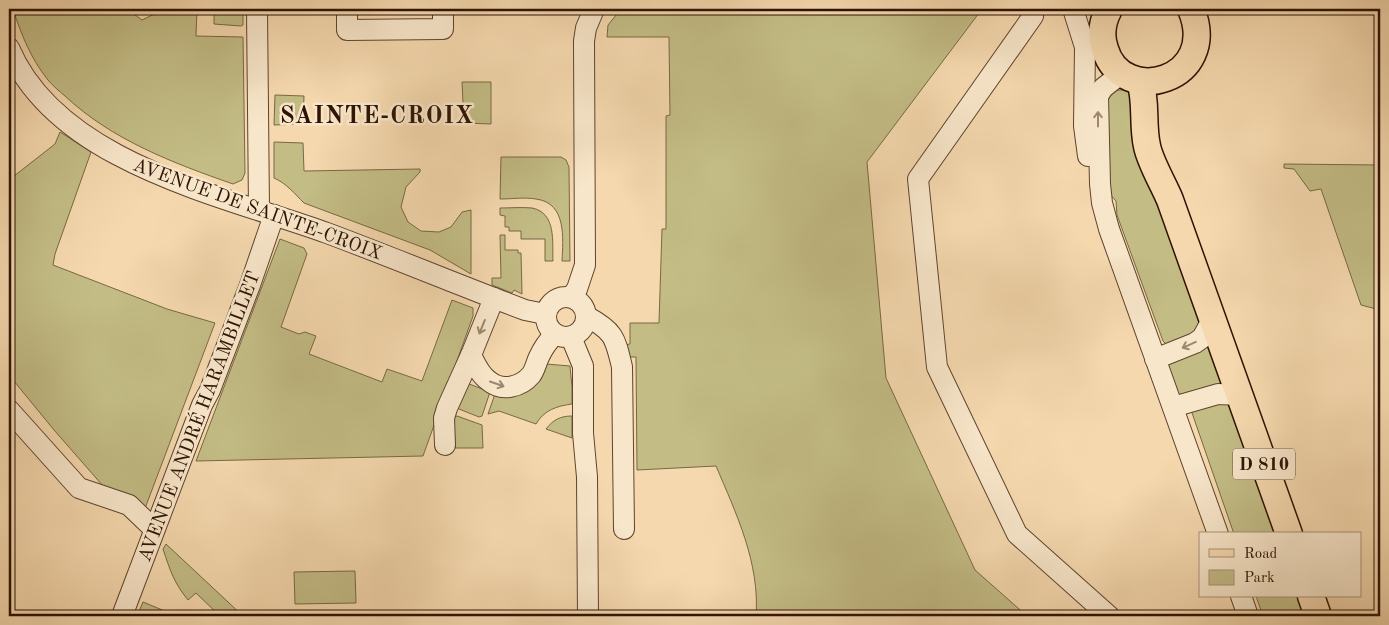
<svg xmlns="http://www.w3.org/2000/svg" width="1389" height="625" font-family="'Old Standard TT',serif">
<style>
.green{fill:#c3bc85;stroke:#786844}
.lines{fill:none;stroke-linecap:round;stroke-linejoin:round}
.minor-casing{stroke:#5f442e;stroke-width:22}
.major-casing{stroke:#2d1303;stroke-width:29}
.minor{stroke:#f8e6ca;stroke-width:20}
.major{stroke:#f5d8ae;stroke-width:26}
.oneway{stroke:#9d8770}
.labels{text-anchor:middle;stroke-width:5;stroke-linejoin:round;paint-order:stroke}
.shield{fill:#f8e6ca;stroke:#6a523f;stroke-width:1}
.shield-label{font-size:18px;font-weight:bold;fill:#2d1303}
.street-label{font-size:19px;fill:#2d1303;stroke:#f8e6ca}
.district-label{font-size:24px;font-weight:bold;letter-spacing:1px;fill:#2d1303;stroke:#f8e6ca}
</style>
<rect width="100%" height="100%" fill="#f5d8ae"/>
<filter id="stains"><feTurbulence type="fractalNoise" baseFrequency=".004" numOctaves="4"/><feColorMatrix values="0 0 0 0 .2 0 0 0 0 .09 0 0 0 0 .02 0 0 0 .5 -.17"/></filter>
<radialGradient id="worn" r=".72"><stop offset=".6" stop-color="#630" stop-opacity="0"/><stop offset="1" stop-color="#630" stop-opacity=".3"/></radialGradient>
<!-- green -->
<g class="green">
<path d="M13,9H127L142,20L165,9H197L196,36L243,37L245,173L242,180L233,184C173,163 112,140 65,96C59,91 53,86 48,80C31,59 21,34 13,9Z"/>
<path d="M214,9H243V25L241,26L214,24Z"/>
<path d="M621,9H982L867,162L886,378L975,570L1027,616H756C760,563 736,513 716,466L637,470L636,357H628L624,345L630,344V323H659L662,229H666V116L670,115L669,37H607L608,25Z"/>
<path d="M462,82H491V124L464,123Z"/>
<path d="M1119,90H1125L1130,92L1205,320L1196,334L1167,345L1163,341L1117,215L1116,201L1109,193L1104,107L1113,92Z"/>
<path d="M275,95L304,96L303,124L274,125Z"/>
<path d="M60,132L91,152L55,254L53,265L167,309L215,323L144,511L110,494L54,430L9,375V180L55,144Z"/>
<path d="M274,142L303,143L304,171L420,169V172L406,187L401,207L408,222L421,231L439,232L451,227L462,212L471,210V274L430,250L304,203C295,194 286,183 274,178Z"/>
<path d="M501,157H561L566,160L569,167L570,261H562C563,239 567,203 536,199C525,197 512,199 500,199Z"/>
<path d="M1284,164L1380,165V310L1361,305L1321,189L1310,191L1294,169L1284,168Z"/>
<path d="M500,208C510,208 522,207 532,208C557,213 552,243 553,261H545V239H521V231H509V227H505V216L500,215Z"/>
<path d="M500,235H505V250H518V253H521L522,294L514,290L512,293L492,285V278H501Z"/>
<path d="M280,239L304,248L307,254L281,327L299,334L305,332L316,336L309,354L382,382L387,369L422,381L452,300L473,308V316L423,456L196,461Z"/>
<path d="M1206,340L1228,386L1180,400L1164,359Z"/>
<path d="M546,364L570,366L572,387V404C557,406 544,410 536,424L499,411L488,414L495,394C525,395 535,394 546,364Z"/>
<path d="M464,382L490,392L482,416L479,417L454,407Z"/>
<path d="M1229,403L1280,534H1234L1191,410L1193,407Z"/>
<path d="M457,416L482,425L483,448H455L454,417Z"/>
<path d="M572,416V438L546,429C553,420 560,416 572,416Z"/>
<path d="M166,544L243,616H220L196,593L188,600C174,583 170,570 163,549Z"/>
<path d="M355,571L356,603L295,604L294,572Z"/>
<path d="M1256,596H1302L1310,616H1263Z"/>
<path d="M143,602L167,612L166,616H137Z"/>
<path d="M355,612V616H295V613Z"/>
</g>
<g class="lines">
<!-- minor casing -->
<g class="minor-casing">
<g id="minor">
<path d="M257,9L259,210"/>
<path d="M347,9V30L443,29V9"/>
<path d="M1030,9L1033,16L918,179L937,367L1017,534L1109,616"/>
<path d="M1073,9L1085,47L1084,126L1088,156"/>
<path d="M9,48C57,162 221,195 327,233C394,258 459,285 525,310L545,314"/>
<path d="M1122,73L1103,88L1098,96L1100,184L1102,203L1109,229L1218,534"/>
<circle cx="566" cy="317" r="20"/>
<path d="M571,297L577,289L585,265L584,41L586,28L594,9"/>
<path d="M586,316C614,331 615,337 622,367L624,529"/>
<path d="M571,337L583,366V433L587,477L588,616"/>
<path d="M471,355C476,365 480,375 489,381C502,392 521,387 531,375C535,370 536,363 539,357C543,348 548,341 555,334"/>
<path d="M1155,359L1195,343L1202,338L1212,320"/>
<path d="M1173,407L1218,394L1240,395"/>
<path d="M9,410L79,488L129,505L154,529"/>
<path d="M445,445L444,418L447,408L471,355L494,298"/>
<path d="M1241,596L1248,616"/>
<path d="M122,616L202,405L210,390L250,285L274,215"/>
</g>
</g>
<!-- major casing -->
<g class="major-casing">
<g id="major">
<path d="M1109,9C1102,22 1100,35 1105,49C1122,108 1221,81 1191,9"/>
<path d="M1140,81C1147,102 1142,124 1147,146C1150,162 1164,185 1170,200L1289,534"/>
<path d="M1311,596L1318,616"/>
</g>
</g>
<!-- minor -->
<use href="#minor" class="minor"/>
<!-- major -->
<use href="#major" class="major"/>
</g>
<!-- one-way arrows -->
<defs><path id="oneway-shaft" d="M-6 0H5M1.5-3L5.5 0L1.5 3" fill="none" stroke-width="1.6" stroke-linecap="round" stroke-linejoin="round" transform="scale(1.25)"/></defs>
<g class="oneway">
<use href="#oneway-shaft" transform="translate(1098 119) rotate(-90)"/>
<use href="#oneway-shaft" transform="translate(482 327) rotate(112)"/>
<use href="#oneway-shaft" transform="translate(1189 345) rotate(156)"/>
<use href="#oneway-shaft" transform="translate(497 384) rotate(19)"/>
</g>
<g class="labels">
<!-- shield labels -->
<rect class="shield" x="1233" y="448.5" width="62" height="31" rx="4"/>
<g class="shield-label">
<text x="1264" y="470">D 810</text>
</g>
<!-- street labels -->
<g class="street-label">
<text transform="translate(258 208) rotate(20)" y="7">AVENUE DE SAINTE-CROIX</text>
<text transform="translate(198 416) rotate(-69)" y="7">AVENUE ANDRÉ HARAMBILLET</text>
</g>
<!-- district labels -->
<g class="district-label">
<text x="377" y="123">SAINTE-CROIX</text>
</g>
</g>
<!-- margin -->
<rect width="1389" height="625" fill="none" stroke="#f5d8ae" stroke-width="30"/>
<rect x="10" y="10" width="1369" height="605" fill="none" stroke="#2d1303" stroke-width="2.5"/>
<rect x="15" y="15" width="1359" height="595" fill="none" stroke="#2d1303"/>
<!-- legend -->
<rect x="1199" y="532" width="162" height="65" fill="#f8e6ca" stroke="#a7927a"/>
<rect x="1209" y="549" width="25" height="8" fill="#f5d8ae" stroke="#a7927a"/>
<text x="1244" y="558" font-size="15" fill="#2d1303">Road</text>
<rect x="1209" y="570" width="25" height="15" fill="#c3bc85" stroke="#a7927a"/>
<text x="1244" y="582" font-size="15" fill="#2d1303">Park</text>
<rect width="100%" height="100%" filter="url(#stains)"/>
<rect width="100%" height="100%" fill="url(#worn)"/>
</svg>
